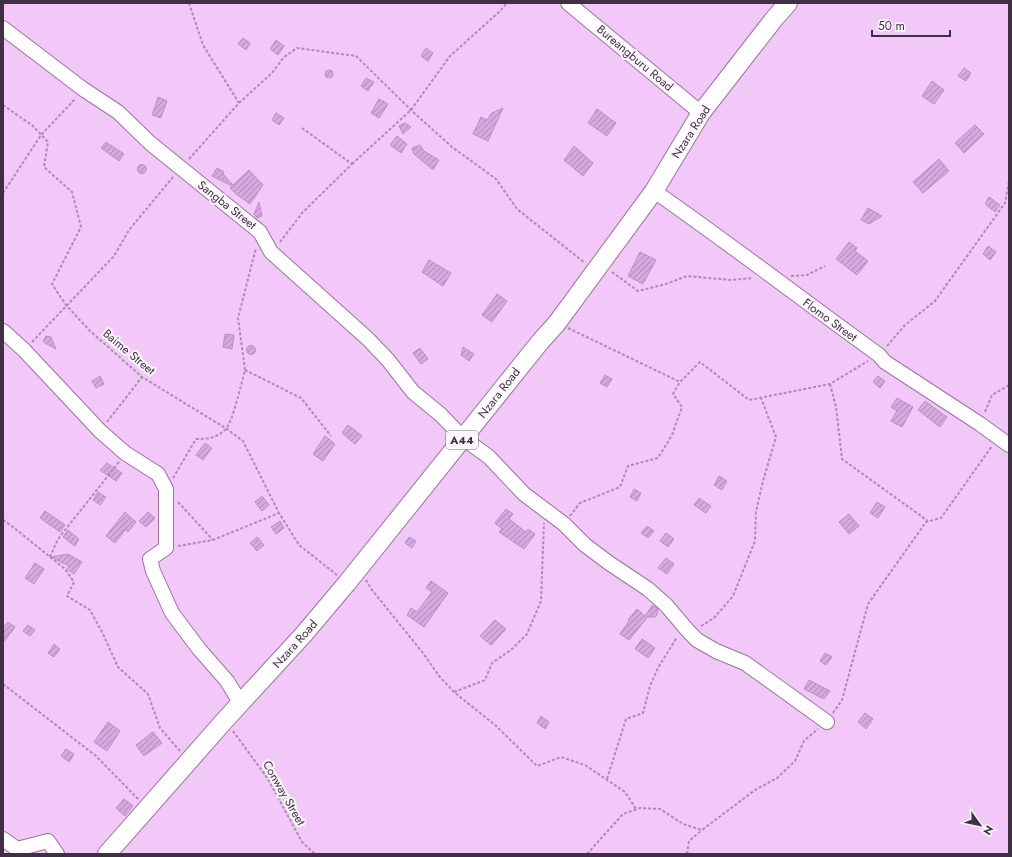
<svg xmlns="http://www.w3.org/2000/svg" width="1012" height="857" font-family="Jost,sans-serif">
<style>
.building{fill:url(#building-hatch);stroke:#ba92c0}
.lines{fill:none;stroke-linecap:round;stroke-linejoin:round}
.minor-casing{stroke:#9a74a0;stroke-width:16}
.major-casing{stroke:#9a74a0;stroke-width:20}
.path{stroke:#ac8cb1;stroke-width:2;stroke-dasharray:3 2;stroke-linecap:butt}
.minor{stroke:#fff;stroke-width:14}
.major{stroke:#fff;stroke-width:18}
.labels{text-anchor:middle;stroke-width:4;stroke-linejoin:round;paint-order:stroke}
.shield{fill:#fcf8fd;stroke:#786c7b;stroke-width:1}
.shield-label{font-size:11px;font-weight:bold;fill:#403043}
.street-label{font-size:12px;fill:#403043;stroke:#fcf8fd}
</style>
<defs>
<pattern id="building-hatch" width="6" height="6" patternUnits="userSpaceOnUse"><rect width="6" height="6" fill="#d5a9dd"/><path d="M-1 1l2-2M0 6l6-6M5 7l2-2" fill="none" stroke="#ae8ab5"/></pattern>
</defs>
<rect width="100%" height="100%" fill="#f2c8f9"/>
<!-- building -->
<g class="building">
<path d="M243,38L250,43L246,50L238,44Z"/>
<path d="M276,40L284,46L278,55L270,49Z"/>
<path d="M426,48L433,53L428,61L421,56Z"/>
<path d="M964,68L971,73L966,81L958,76Z"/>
<circle cx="329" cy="74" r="4"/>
<path d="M366,78L374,82L368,91L361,86Z"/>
<path d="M932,81L944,90L934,104L922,96Z"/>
<path d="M158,97L167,101L161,118L152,115Z"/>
<path d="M379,99L388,104L379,118L371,113Z"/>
<path d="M503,108L488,141L473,134L481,117L487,120L492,113Z"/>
<path d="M597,109L616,123L607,136L588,123Z"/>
<path d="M276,113L284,118L279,125L272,120Z"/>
<path d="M405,123L411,127L403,134L399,126Z"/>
<path d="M975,125L984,134L964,153L955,143Z"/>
<path d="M397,136L407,144L401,153L390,145Z"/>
<path d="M106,142L124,154L119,161L101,148Z"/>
<path d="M420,145L424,151L439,160L433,170L414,154L412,148Z"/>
<path d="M574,146L593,163L583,176L564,160Z"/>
<path d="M939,159L949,171L923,193L913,182Z"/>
<circle cx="142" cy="169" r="4.5"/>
<path d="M217,168L224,172L223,174L233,185L249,170L263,185L250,204L236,194L230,188L232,186L212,176Z"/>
<path d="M989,197L1000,205L995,212L985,204Z"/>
<path d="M259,202L262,216L257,218L254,214Z"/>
<path d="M868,208L882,216L869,224L861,220Z"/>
<path d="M849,242L857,248L855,251L868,261L857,275L836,259Z"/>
<path d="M988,246L996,252L990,260L983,254Z"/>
<path d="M640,252L656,260L643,284L628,276Z"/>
<path d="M429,260L451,273L443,286L422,272Z"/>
<path d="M497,294L507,301L492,322L482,315Z"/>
<path d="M225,334L234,335L232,349L223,347Z"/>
<path d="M46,336L51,337L56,349L45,343L43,341Z"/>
<circle cx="251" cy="350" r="4.5"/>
<path d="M463,347L474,354L469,361L461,355Z"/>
<path d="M420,348L428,359L421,364L413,353Z"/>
<path d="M605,375L612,379L607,387L600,383Z"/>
<path d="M100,376L104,384L96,388L92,381Z"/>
<path d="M878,376L885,381L880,388L873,382Z"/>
<path d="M897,398L913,407L902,427L891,421L897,411L891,407Z"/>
<path d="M925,401L947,417L940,427L918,410Z"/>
<path d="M348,425L362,436L355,444L342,433Z"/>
<path d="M325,436L335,444L323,461L313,454Z"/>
<path d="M205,443L212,448L203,460L196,455Z"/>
<path d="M107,463L122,473L116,481L100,470Z"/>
<path d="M719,476L727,481L722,490L714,485Z"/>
<path d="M634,489L641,493L637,501L630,497Z"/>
<path d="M98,492L106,497L100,505L93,500Z"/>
<path d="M262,496L269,505L262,511L255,502Z"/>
<path d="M699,498L711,506L706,513L694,505Z"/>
<path d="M877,502L885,507L878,518L870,513Z"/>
<path d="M506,509L513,514L509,519L526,532L528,529L535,534L524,549L499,532L502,529L495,523Z"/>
<path d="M45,511L65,525L60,532L40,518Z"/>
<path d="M125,512L136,522L128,532L126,529L115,543L106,536Z"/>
<path d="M148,512L155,518L146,527L139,521Z"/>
<path d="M849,514L859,526L849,534L839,522Z"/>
<path d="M280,521L284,528L276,534L271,527Z"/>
<path d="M647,526L654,531L648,538L641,533Z"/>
<path d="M68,530L79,539L75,546L63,537Z"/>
<path d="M666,533L674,539L668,547L660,541Z"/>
<path d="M257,537L264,545L257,551L250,543Z"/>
<path d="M409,537L416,541L412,548L405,543Z"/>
<path d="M68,554L82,562L74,574L67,569L69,566L51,557Z"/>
<path d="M666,558L674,564L667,574L658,568Z"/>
<path d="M35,563L44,569L34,584L25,578Z"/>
<path d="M431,581L448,593L424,627L407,615L411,608L417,612L432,592L426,588Z"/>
<path d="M652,606H654L658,609L657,615L655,617H646L647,618L629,640L620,634L629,621L628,620L637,609L645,616Z"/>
<path d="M495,620L506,629L491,645L480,636Z"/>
<path d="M8,622L15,627L3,643V628Z"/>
<path d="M28,625L35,630L30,636L23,631Z"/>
<path d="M642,639L655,648L648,658L635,649Z"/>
<path d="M54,644L60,649L54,657L48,653Z"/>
<path d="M825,653L832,657L826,665L820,661Z"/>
<path d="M809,680L830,691L824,699L804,689Z"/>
<path d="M865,713L873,719L866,729L858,722Z"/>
<path d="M541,716L549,722L545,729L537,723Z"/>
<path d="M108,722L120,731L107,751L94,742Z"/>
<path d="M153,732L162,743L144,756L136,745Z"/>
<path d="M66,749L74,754L69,762L61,756Z"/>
<path d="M124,799L133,806L125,816L116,808Z"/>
</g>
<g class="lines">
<!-- minor casing -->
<g class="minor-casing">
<g id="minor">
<path d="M568,3L701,113"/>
<path d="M3,28L83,89L118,112L150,143L260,232L271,252L368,339L388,360L413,392L441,415L463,438L489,457L524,494L564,524L585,545L609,563L648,589L666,605L689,632L697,640L716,651L745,663L827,722"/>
<path d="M654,191C730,244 803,300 879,355L885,362L980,424L1009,445"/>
<path d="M3,331L24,350L100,431L125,453L158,474L166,489V548L150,559L153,571L172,613L199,649L227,681L241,704"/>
<path d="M3,839L17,849L48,841L57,854"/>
</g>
</g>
<!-- major casing -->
<g class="major-casing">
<path id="major" d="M107,854L225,720L304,634L347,583L540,342L557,323L654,191L701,113L774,19L788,3"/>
</g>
<!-- path -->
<g class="path">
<path d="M189,3L203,45L239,103"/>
<path d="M3,105L33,126L48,142L44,167L72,192L81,227L52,284L66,305L89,330L142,377L227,429L243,441L279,513L299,545L337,575"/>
<path d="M189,159L239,103L272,73L284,57L297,48L356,56L411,110L452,147L496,179L517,209L585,263"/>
<path d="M352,164L411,110L450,56L499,12L507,3"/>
<path d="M3,193L41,135L76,98"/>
<path d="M280,242L303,212L352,164L302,128"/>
<path d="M612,272L638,291L666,284L687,276L731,280L753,278"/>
<path d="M791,276L807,275L825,266"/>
<path d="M568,328L680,382"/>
<path d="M32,342L114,256L129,230L173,177"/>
<path d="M887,346L905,325L935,301L1005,203L1009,181"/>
<path d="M245,370L238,318L256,248"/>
<path d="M830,384L836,407L842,459L928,521"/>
<path d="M985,412L992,395L1009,385"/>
<path d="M107,422L142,377"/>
<path d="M173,478L196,439C208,439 216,438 225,430C232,425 242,381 245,370L301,398L331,436"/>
<path d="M178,502L213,540"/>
<path d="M570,516L580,503L620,487L628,466L658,458L672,435L682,407L673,394L680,382L700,362L749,400L830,384L868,361"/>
<path d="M3,520L13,527L65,569L74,582L67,596L90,610L103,634L118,667L148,694L160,728L180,751"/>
<path d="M178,546L213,540L279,513"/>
<path d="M50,557L58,539L119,462"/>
<path d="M366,580L372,590L423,653L439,676L454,692L495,725L537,766L561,757L585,765L625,792L636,809"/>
<path d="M701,626L714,618L733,596L755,541L756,512L763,481L776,437L761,398"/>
<path d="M3,684L96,756L138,799"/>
<path d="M454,692L485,680L492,663L511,650L527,634L541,601L544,523"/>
<path d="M833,713L842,700L868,604L926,522L941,518L992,446"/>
<path d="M233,731L268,779L302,842L315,854"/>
<path d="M607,779L626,719L643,713L650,686L658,668L677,637"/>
<path d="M587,854L623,814L640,808L660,809L683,824L702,830L755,790L777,778L795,761L804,741L818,729"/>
<path d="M687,854L689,841L702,830"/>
</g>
<!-- minor -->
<use href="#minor" class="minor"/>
<!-- major -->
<use href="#major" class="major"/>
</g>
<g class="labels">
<!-- shield labels -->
<rect class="shield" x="446" y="431" width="32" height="18" rx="3"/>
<g class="shield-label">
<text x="462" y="444">A44</text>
</g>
<!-- street labels -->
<g class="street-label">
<text transform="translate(635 58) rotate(40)" y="4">Bureangburu Road</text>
<text transform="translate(691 132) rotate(-57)" y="4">Nzara Road</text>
<text transform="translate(227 205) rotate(38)" y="4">Sangba Street</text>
<text transform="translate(830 320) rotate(36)" y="4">Flomo Street</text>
<text transform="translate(129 352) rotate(40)" y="4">Baime Street</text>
<text transform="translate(499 393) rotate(-52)" y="4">Nzara Road</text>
<text transform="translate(295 644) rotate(-48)" y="4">Nzara Road</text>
<text transform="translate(284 793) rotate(60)" y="4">Conway Street</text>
</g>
</g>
<!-- border -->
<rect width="1012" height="857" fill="none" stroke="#403043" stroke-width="8"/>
<!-- north arrow -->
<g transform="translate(980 825) rotate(123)" stroke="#fcf8fd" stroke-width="3" paint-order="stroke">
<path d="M0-3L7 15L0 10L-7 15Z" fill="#403043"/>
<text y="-6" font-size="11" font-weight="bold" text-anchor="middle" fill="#403043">N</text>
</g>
<!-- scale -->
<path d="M872 30v6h78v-6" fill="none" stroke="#403043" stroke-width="2"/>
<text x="878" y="30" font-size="12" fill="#403043" stroke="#fcf8fd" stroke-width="3" paint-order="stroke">50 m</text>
</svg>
